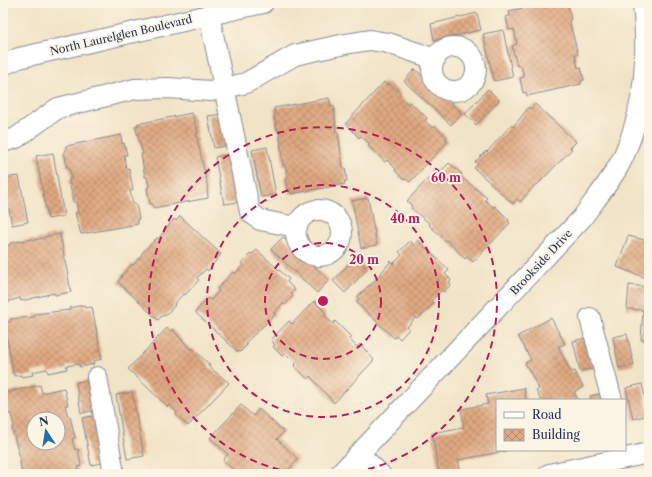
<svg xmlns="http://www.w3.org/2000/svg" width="652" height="477" font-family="'Libre Caslon Text',serif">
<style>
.building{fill:url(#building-cross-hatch);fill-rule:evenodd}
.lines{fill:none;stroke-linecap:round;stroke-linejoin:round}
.minor-casing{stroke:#868992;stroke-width:22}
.minor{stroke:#fff;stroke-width:20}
.ring{fill:none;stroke:#c2185b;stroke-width:2;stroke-dasharray:7 5}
.labels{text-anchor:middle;stroke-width:4;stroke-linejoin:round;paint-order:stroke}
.street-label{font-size:11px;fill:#1b2f5e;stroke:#fcf5e5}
.centre{fill:#c2185b;stroke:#fcf5e5;stroke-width:2}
.ring-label{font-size:12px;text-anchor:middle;font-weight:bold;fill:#c2185b;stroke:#fcf5e5;stroke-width:4;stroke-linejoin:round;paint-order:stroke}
</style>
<defs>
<pattern id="building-cross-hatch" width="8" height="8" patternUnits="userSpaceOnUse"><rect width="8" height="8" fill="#e0a981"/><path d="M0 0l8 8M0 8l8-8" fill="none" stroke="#b58a6d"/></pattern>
</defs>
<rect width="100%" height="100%" fill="#fcf5e5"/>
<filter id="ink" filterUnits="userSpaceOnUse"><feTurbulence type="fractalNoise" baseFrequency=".025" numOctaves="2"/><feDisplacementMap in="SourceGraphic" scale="8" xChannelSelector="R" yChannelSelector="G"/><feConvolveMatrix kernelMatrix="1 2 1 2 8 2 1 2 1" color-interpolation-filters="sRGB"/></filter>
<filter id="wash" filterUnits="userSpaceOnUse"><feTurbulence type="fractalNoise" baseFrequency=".012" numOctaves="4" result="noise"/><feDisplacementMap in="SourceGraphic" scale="16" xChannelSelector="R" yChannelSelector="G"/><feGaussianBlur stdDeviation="0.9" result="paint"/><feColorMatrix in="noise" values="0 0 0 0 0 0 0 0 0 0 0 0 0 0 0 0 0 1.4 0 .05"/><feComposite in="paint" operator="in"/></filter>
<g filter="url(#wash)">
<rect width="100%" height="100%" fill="#f1e3c6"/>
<g id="blocks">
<!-- building -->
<g class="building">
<path d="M546,3L568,5L571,19L569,20L578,54H575L578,68L581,67L584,80L581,81V84L527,96L526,92L523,93L520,78L524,77L521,65L517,66L512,46L517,44L514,29L509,30L506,17L510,16L509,11Z"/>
<path d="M477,13L481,30L434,40L431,24Z"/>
<path d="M503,30L513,77L494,81L483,34Z"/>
<path d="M415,69L462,113L451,125L404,81Z"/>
<path d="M384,82L387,85L389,83L401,94L399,96L408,104L410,102L427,118L425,121L433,128L435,126L447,137L445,139L448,141L410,182L406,179L405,180L395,171L396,169L387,160L385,162L368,146L370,144L361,136L359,138L346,123Z"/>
<path d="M488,89L499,100L476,125L465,114Z"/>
<path d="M329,98L331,107L334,106L336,132H338L343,168H345L347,181H344L345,184L291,194L290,191H288L285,178L288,177L285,165H283L279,130H277L274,115L275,114L274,108Z"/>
<path d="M535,104L576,142L570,148L572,149L537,185L536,184L520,202L517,199L513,204L474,168L478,164L475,162L486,151L487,152L511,125L513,127L529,107L531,109Z"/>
<path d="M192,113L198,133H196L207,183L208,198L153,208L152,203L150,204L147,188L149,187L147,177H145L141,154H143L135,126H138L137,124Z"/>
<path d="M224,114L230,145L214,148L208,116Z"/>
<path d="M121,135L122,144L124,143L127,155H124L126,169L129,168L133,190L130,191L133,204H136L139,219H137L138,224L81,234L75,213H78L76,202H73L69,179H72L69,167H67L64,151H66V146Z"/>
<path d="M267,147L276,195L261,197L252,150Z"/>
<path d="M53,153L64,216L48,219L36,156Z"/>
<path d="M231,154L240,202L224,204L215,157Z"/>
<path d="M449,163L462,174L460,176L487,198L485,200L494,208L495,206L509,220L508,221L510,223L473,262L467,257L465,259L447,240L446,241L429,225L430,224L411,208L412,206L407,201L436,170L439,173Z"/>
<path d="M19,176L28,222L12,225L3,178Z"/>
<path d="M368,198L377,245L361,248L352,201Z"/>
<path d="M180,216L221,254L208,271L206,269L197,278L199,280L185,295L183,294L174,304L175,305L165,316L163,315L158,320L118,282L122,277L121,276L132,264L133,265L142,255L141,254L157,238L158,239L174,219L176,221Z"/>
<path d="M60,234L71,292L55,295L54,293L21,301L20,298L9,301V303L3,304V246L10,245V243L33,239V240L44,238V237Z"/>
<path d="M628,236L649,241V279L617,267Z"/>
<path d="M283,237L329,280L317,293L271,249Z"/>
<path d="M418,240L449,270L445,274L451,280L449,282L451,284L444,292L442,290L431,301L434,303L418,319L416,317L407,327L409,329L400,339L397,336L394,338L356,302L359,299L357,297L369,285L370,286L391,261L393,264L402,255L399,252L410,241L414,245Z"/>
<path d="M257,250L289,279L287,282L295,290L291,294L293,296L285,305L283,303L274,313L275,315L245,343L247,345L240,352L239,351L238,352L196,313V311L208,298L211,300L219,291L217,289L233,272L235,274L243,265L241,263L251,253L252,254Z"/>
<path d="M355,257L367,269L345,293L333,281Z"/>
<path d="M629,285L649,287V340H641L643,310L627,309Z"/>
<path d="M314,301L326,313L324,315L333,324L335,321L351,337L349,339L357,347L360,344L374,360L334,403L310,376L308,379L294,366L296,364L285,353L282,356L273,347L275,345L271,340L289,321L292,324Z"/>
<path d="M84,305L85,308L92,307L102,359L93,361L94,364L80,367L79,364L66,366L67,369L48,373L47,369L32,372L33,375L22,377L21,375L14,376L4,323L11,321L10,319L35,317L34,314L70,310L69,308Z"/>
<path d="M551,318L565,344L558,347L571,372L575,371L583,387L574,392L578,400H541L536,391L539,389L525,363L531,360L518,336Z"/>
<path d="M167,328L170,331L172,329L191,350L192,348L210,365L208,366L229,383L188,426L176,415L177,413L169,405L168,407L128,369Z"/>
<path d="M627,334L634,365L619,368L613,337Z"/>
<path d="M590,337L596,368L580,371L573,341Z"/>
<path d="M92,380L97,410L81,413L76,382Z"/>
<path d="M642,384L649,415L633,419L626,388Z"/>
<path d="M40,385L42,393L64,388L68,405H65L68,417L70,416L75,438L72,439L75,450L78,449L81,466L78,467L79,470L63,474H22L20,462H21L12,428L14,427L11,414H9L4,393ZM34,419H58V443H34Z"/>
<path d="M524,388L526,400H497V450L506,451L458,460L461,473L439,474L432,433L464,427L461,409L488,404L486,395Z"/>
<path d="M132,392L144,456L127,459L116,395Z"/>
<path d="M604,393L605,400H591L590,396Z"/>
<path d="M241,405L253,416L259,409L284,432L277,439L298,459L285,474H237L223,460L228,454L210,438Z"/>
<path d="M97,415L106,462L91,465L82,418Z"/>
</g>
</g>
</g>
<g filter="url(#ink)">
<use href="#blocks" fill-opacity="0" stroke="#868992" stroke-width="1"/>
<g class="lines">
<!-- minor casing -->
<g class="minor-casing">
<g id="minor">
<path d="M209,15L250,212L260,220L296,227"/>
<circle cx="454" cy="69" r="22"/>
<path d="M3,65L19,58L263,3"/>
<path d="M3,142L16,138L58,108L135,89L168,88L211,91L225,88L246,83L295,55L345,44L370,40L388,43L435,59"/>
<circle cx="319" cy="233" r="23"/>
<path d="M590,318L612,400"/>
<path d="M97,377L114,474"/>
<path d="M359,454L380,474"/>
<path d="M340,474L582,218C596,198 614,178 624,155C646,105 648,56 643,3"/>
<path d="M549,474L649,453"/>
</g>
</g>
<!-- minor -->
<use href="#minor" class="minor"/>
</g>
</g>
<!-- distance rings -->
<g class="ring">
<circle cx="323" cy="301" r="58"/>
<circle cx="323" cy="301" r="116"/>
<path d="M303 474A174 174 0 1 1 343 474"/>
</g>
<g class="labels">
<!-- street labels -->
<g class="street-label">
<text transform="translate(121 35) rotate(-13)" y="4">North Laurelglen Boulevard</text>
<text transform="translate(541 262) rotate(-47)" y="4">Brookside Drive</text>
</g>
</g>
<circle cx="323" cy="301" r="6" class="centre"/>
<g class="ring-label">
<text x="446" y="182">60 m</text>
<text x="405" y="223">40 m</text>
<text x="364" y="264">20 m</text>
</g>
<!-- margin -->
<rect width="652" height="477" fill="none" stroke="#fcf5e5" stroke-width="16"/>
<!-- legend -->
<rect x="496" y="399" width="130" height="52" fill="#fcf5e5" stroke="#a2a6af"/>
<rect x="504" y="412" width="20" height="6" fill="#ffffff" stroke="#a2a6af"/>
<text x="532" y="419" font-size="12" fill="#1b2f5e">Road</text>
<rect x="504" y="429" width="20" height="12" fill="url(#building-cross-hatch)" stroke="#a2a6af"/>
<text x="532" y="439" font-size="12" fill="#1b2f5e">Building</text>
<!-- north arrow -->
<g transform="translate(46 431) rotate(348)"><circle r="19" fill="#fcf5e5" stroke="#a2a6af"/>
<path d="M0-3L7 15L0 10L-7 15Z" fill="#1f6fb2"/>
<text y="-6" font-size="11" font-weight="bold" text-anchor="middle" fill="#1b2f5e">N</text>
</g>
</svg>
